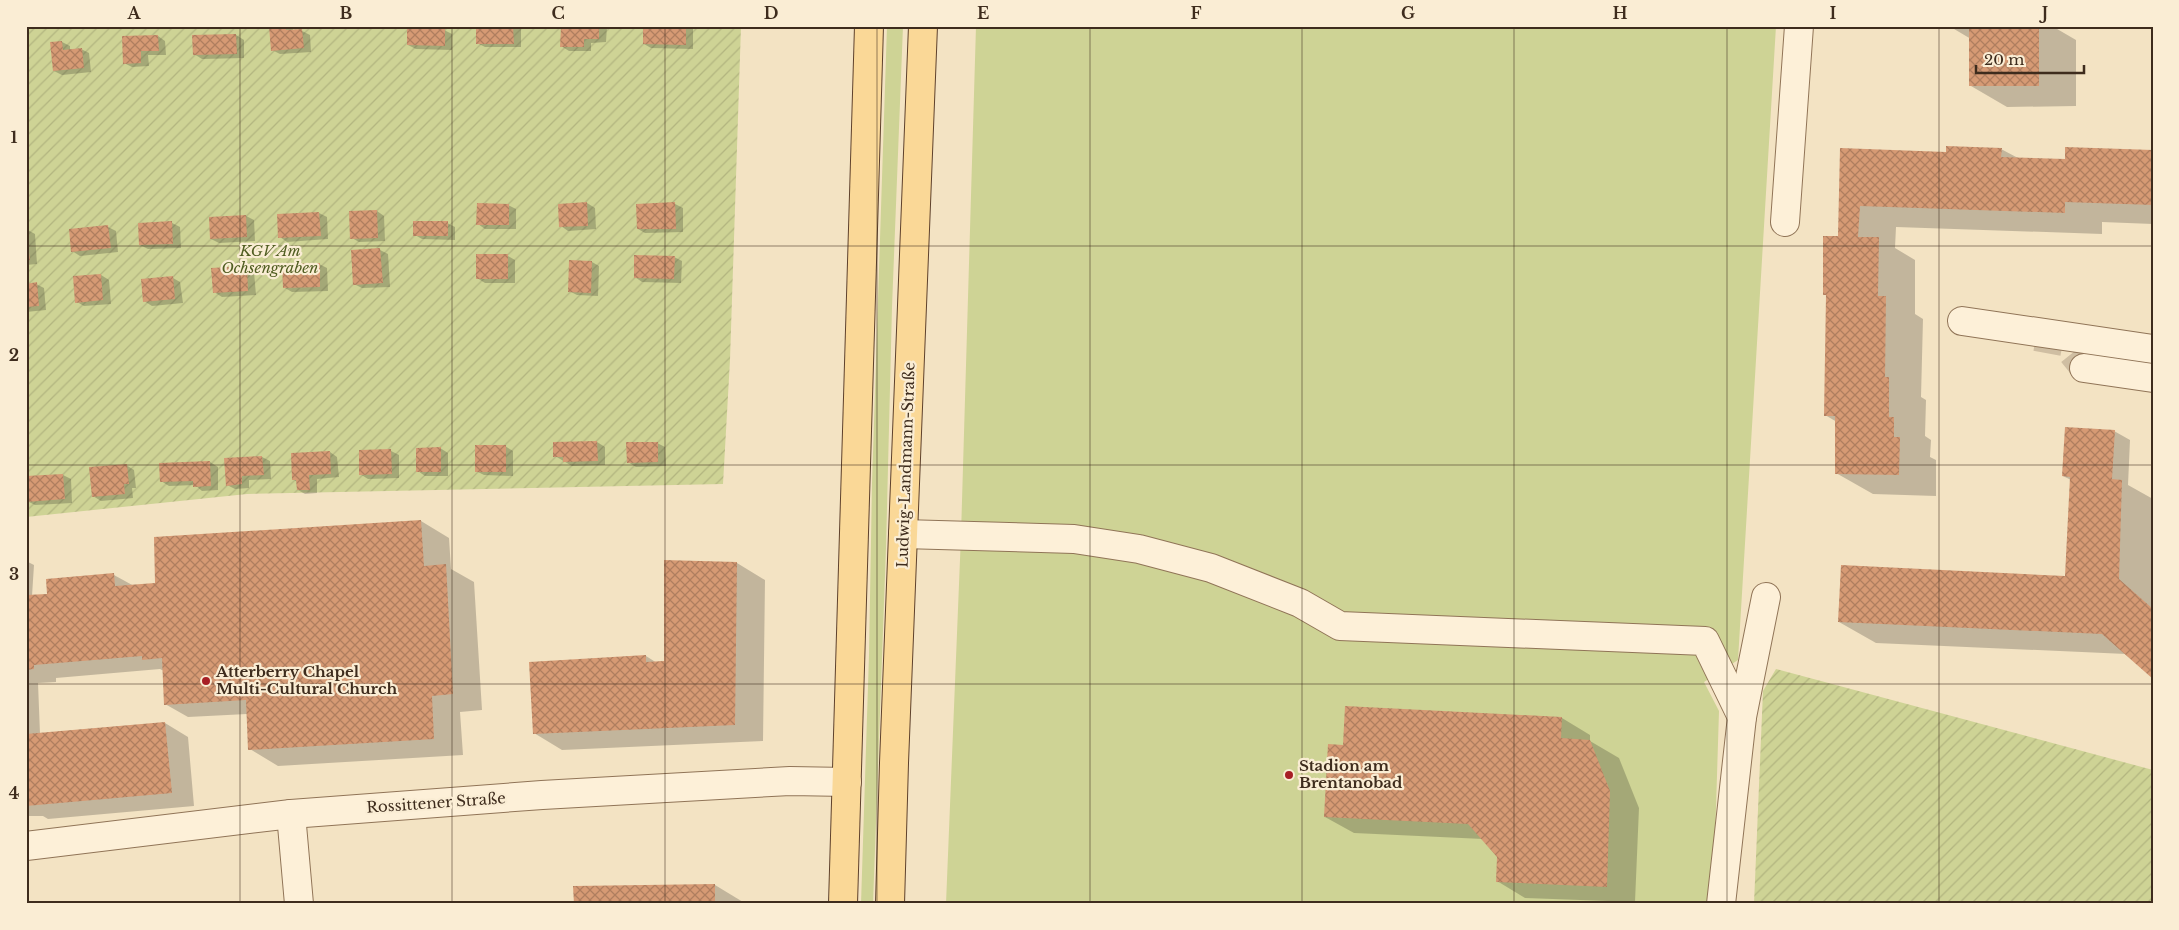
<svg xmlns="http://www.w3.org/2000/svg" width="2179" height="930" font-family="'Libre Baskerville',serif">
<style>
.grass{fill:#ced395}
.garden{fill:url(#garden-furrows)}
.shadow{fill:#0003}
.building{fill:url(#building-cross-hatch)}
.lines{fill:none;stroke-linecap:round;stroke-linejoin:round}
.minor-tunnel{stroke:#cfbea2;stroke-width:28;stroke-dasharray:28 14;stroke-linecap:butt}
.minor-casing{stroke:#907457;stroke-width:30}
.major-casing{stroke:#5e412c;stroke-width:30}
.minor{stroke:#fdf0d8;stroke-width:28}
.major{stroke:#fad897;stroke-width:28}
.grid{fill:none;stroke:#3e2c1d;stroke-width:1;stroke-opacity:0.55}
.poi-dot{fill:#a71f25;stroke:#faedd4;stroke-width:2}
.labels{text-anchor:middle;stroke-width:4.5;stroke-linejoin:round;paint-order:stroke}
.park-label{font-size:15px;font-style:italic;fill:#505d21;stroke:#faedd4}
.street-label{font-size:15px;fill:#3e2c1d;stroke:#faedd4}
.poi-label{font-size:15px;font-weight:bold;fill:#3e2c1d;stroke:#faedd4;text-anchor:start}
.neatline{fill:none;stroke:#3e2c1d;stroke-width:2}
.grid-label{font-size:16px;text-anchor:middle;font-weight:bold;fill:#3e2c1d}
</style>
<defs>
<pattern id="garden-furrows" width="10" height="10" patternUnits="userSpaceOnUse" patternTransform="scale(1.25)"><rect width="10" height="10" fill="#ced395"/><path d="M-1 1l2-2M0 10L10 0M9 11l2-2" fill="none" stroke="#b2b580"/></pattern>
<pattern id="building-cross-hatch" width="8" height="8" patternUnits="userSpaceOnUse" patternTransform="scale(1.25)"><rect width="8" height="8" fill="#d69a74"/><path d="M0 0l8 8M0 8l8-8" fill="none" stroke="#af7e5f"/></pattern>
</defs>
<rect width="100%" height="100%" fill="#f3e3c3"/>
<!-- grass -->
<g class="grass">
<path d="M887,26H903L892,307L886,548L873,904H861L869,655L872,483Z"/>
<path d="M976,26H1776L1738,660L1704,682L1719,711L1713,904H946L961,535Z"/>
</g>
<!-- garden -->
<g class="garden">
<path d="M26,26H741L730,360L723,484L247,494L26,517Z"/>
<path d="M1776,669L2153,770V904H1754L1763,691Z"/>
</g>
<!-- shadow -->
<g class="shadow">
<path d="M270,26H289L293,28V31H302L310,35L311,52L280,54L272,50Z"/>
<path d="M477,26H517L521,28V47H485L477,43Z"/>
<path d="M562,26H607L606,42L591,43V51H569L561,46Z"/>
<path d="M644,26H693V49L651,48L644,44Z"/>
<path d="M1949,26H2052L2076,40V106L2007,107L1971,86V39Z"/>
<path d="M444,30L452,34V50L416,49L408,45Z"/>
<path d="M236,35L244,40V58L202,59L194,54Z"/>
<path d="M158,36L165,41L166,55H148L149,66L132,67L124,63Z"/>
<path d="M62,42L70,46V50L81,49L89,53L91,72L62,75L54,71Z"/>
<path d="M1841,149L1947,153L2001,149L2018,158L2066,160L2153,151V224L2102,222V234L1896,227L1895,248L1915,260V314L1923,319L1921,397L1926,400L1925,436L1931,440L1930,457L1936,460V496L1873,494L1836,473L1837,422L1825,415L1827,296L1824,294L1839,237Z"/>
<path d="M587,203L595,208L596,229L568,231L561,226Z"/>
<path d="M675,204L683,208V232L645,233L638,229Z"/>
<path d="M508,205L516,209V229H485L478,224Z"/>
<path d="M377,211L384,216L385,241L359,242L352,238Z"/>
<path d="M319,213L327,217L328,239L287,242L280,237L278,215Z"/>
<path d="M246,216L254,220L255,241L219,243L211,239Z"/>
<path d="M172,223L180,227L181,248L148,249L140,245Z"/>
<path d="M447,223L455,227V240L422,239L415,235Z"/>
<path d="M108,227L116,231L118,252L80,256L72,251Z"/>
<path d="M26,229L35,234L37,264L26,265Z"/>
<path d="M380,250L388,254L390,287L362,288L354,284L352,251Z"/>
<path d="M508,256L515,260V283H485L477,278Z"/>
<path d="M674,257L682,261L681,283L642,282L635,277Z"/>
<path d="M592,262L599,266L598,296L577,295L569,291Z"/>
<path d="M319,264L327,268L328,291L292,292L285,288Z"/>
<path d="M247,267L254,272L256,295L222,297L214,292Z"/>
<path d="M101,275L109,280L111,304L84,306L77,302L75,278Z"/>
<path d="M173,278L180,282L183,303L152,306L144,301Z"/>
<path d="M36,284L44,288L46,310L26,312V285Z"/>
<path d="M2114,431L2130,440L2128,485L2153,499V678L2126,654L1876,643L1839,622L2066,578L2071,480L2063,476Z"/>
<path d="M597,442L605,447V465L572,466L555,456L554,443Z"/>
<path d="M657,443L665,447L666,466L636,467L628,462Z"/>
<path d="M505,446L513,451V476L484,475L476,471Z"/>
<path d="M440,448L448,453V476H425L418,471Z"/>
<path d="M391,451L399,455V478L368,479L360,474Z"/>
<path d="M330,452L337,457L339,477L317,479V493L305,494L298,490L297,482L293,479Z"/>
<path d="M262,457L270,461L271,479L249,480V488L235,489L227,485L225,459Z"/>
<path d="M210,462L218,467V490L202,491L195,485L169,486L161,481Z"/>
<path d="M126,465L134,470L136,488H132L133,498L101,501L93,496Z"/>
<path d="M63,475L71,479L72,503L35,505L27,501Z"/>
<path d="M421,521L449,538L451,569L474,582L482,710L460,712L463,755L278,766L250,749L247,714L188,717L165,704L164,671L160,669L56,678V682L38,683L40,734L165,723L188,737L194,806L48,819L43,816H26V561L34,565L32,596L49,595L114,575L134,586L157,584Z"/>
<path d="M737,563L765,580L763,741L562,750L534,733L646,656L657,663L666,662Z"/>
<path d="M1562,718L1590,735V741L1619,758L1639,808L1635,902L1525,898L1497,881L1498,856L1483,839L1354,833L1325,817L1344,747Z"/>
<path d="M715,885L743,902V904H575Z"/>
</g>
<!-- building -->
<g class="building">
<path d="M269,26H286V30L302,29L304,48L271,51Z"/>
<path d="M476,26H513L514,44H476Z"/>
<path d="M561,26H599V39H584V47H560Z"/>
<path d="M643,26H686V45L643,44Z"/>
<rect x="1969" y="26" width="70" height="60"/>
<path d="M407,28L445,29V46L407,45Z"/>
<path d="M236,34L237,54L193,55L192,35Z"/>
<path d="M158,35L159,51H141V63L123,64L122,36Z"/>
<path d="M62,41L63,50L82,48L84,68L53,71L50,42Z"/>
<path d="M1946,146L2002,148L2001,157L2065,159V147L2153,150V205L2065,202V213L1860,206L1858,237H1879L1878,296H1886L1885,377H1889V417H1894V437H1900L1899,475L1835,474V416H1824L1826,295H1823V236H1838L1840,148L1946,152Z"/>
<path d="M587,202L588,226L559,227L558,204Z"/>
<path d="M675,202L676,229H637L636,204Z"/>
<path d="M477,203L509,204V225H476Z"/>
<path d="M377,210L378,238L350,239L349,211Z"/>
<path d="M319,212L321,236L278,238L277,214Z"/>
<path d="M246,215L247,237L210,239L209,217Z"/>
<path d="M172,221L173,244L139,245L138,223Z"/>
<rect x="413" y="221" width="35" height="15"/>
<path d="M108,225L111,248L71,252L69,229Z"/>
<path d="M26,231L30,260L26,261Z"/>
<path d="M380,248L383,283L353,285L351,250Z"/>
<rect x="476" y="254" width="32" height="25"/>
<path d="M634,255L675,256L674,279L634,278Z"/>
<path d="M569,260L592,261L591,293L568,292Z"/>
<path d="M320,263V287L283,288L282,264Z"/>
<path d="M247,266L248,291L213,293L211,268Z"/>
<path d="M101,274L103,300L75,303L73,276Z"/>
<path d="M173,276L175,299L143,302L141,279Z"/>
<path d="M37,282L39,306L26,307V284Z"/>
<path d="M2065,427L2115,430L2112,479L2122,480L2119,579L2153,609V679L2102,634L1838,622L1841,565L2065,576L2070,477L2062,476Z"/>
<path d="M597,441L598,461L563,462V457H553V442Z"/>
<path d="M626,442H658V462L627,463Z"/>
<rect x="475" y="445" width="31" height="27"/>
<path d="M441,447V472H416V448Z"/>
<path d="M391,449L392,474L359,475V450Z"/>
<path d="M330,451L331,474L309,475L310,490H297L296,480H292L291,453Z"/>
<path d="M262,456L264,475L242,476V484L226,486L224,458Z"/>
<path d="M210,461L211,486L193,487V481L160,482L159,463Z"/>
<path d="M127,464L129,484H124L125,494L92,497L89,467Z"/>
<path d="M63,474L65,499L26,502V476Z"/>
<path d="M421,520L424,566L446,564L453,694L432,696L434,739L248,750L246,700L164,705L162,658L142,660V656L34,665V669L26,670V595L47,594L46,579L114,573L115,586L155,583L154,537Z"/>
<path d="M664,560L737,562L735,725L533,734L529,662L646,655V662L664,661Z"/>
<path d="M1345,706L1562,717L1561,738L1590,740L1610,791L1607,887L1496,882L1497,857L1468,824L1324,817L1328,744L1343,745Z"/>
<path d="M165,722L172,793L26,806V734Z"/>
<path d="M715,884V904H574L573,886Z"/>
</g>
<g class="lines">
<!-- minor-tunnel -->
<path class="minor-tunnel" d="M2036,337L2063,342L2084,368"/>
<!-- minor casing -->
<g class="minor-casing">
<g id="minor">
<path d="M1785,222L1799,26"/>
<path d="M1962,321L2153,349"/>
<path d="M2084,368L2153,378"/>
<path d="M903,534L1074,539L1139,549L1211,568L1300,603L1340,626L1705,641L1742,717"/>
<path d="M291,814L299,904"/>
<path d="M26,846L291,814L542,795L790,781L847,782"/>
<path d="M1721,904L1742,717L1766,597"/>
</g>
</g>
<!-- major casing -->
<g class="major-casing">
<g id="major">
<path d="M843,904L869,26"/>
<path d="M890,904L894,763L923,26"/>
</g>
</g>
<!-- minor -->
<use href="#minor" class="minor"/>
<!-- major -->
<use href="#major" class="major"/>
</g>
<!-- grid -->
<path class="grid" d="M240,26V904M452,26V904M665,26V904M877,26V904M1090,26V904M1302,26V904M1514,26V904M1727,26V904M1939,26V904M26,246H2153M26,465H2153M26,684H2153"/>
<!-- markers -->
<g class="poi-dot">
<circle cx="206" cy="681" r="5"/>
<circle cx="1289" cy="775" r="5"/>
</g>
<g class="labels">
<!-- park labels -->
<g class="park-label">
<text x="270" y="256">KGV Am<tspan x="270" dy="17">Ochsengraben</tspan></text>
</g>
<!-- street labels -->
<g class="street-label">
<text transform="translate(906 465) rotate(-88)" y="5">Ludwig-Landmann-Straße</text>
<text transform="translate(436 803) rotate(-4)" y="5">Rossittener Straße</text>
</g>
<!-- poi labels -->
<g class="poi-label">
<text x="216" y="677">Atterberry Chapel<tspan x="216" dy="17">Multi-Cultural Church</tspan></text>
<text x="1299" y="771">Stadion am<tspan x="1299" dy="17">Brentanobad</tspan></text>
</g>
</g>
<!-- border -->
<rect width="2179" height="930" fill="none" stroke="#faedd4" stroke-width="55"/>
<!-- scale -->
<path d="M1976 65v8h108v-8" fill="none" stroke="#3e2c1d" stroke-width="2.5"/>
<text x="1984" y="65" font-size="15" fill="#3e2c1d" stroke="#faedd4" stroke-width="4" paint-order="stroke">20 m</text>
<rect x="28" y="28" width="2124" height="874" class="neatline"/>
<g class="grid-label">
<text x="134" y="19">A</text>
<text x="346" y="19">B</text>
<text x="558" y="19">C</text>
<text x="771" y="19">D</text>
<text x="983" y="19">E</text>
<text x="1196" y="19">F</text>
<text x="1408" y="19">G</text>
<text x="1620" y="19">H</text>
<text x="1833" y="19">I</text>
<text x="2045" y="19">J</text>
<text x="14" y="143">1</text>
<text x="14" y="361">2</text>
<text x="14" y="580">3</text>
<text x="14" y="799">4</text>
</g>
</svg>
